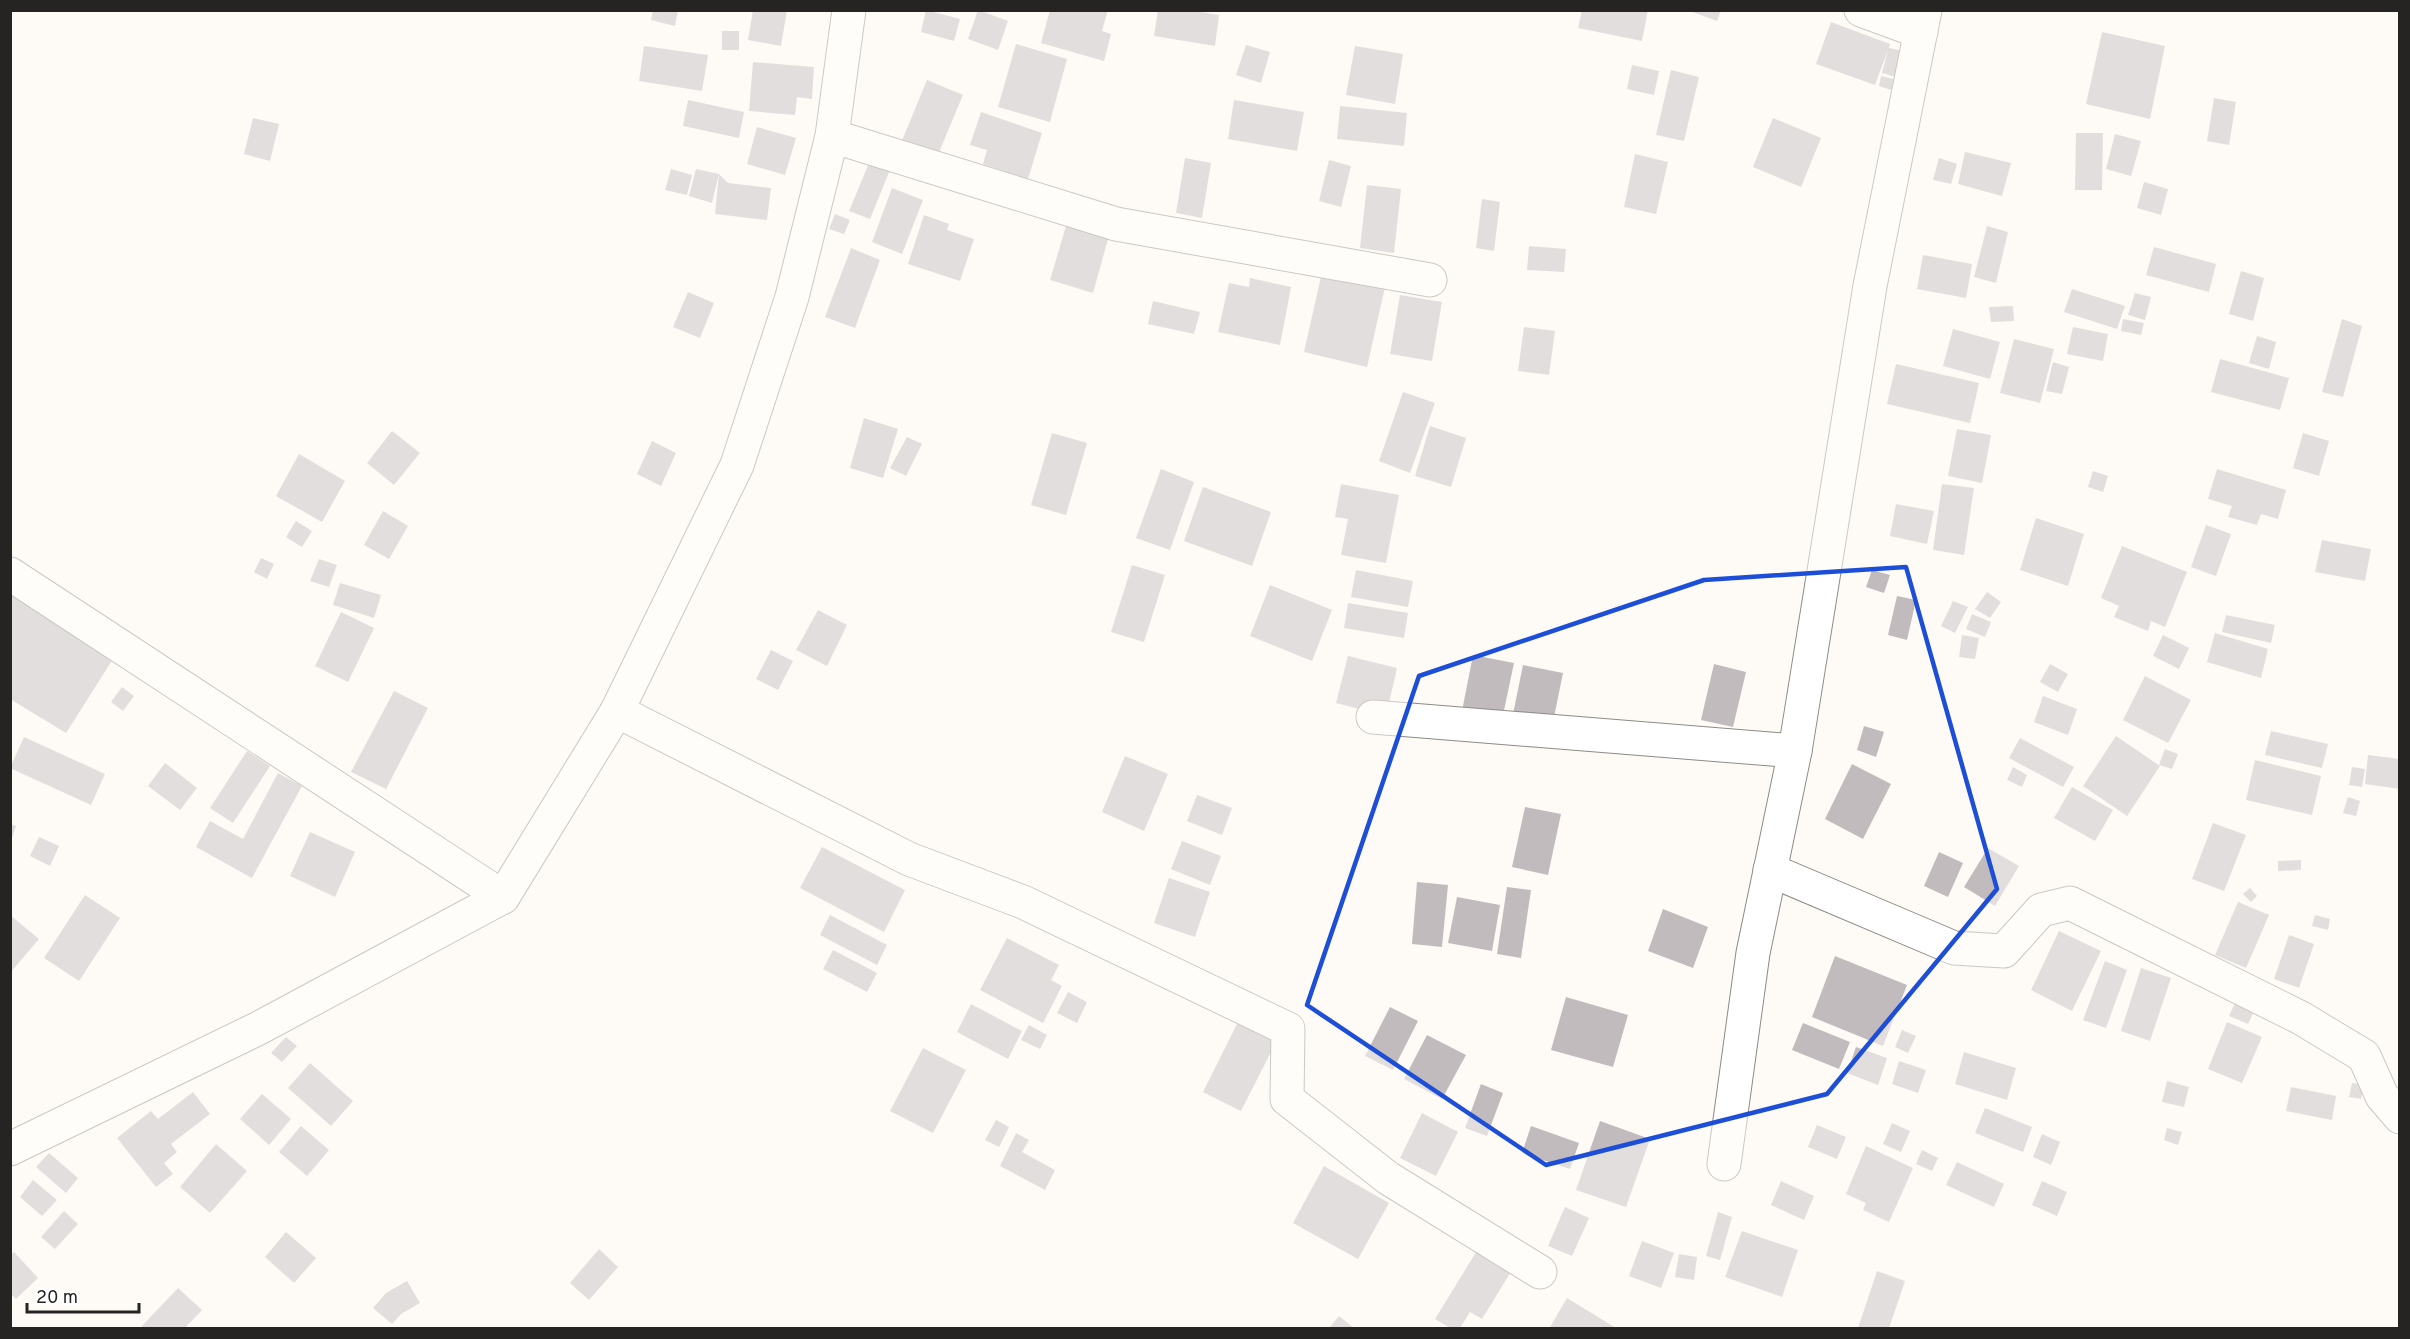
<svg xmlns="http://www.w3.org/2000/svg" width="2410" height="1339" font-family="Overpass,sans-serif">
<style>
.building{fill:#c1bbbe}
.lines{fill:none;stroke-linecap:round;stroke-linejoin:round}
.street-casing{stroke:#8d8b86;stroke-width:35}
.street{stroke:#fff;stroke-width:33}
.marked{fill:none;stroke:#1d4ed8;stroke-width:4.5;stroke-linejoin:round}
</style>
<rect width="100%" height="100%" fill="#fefbf6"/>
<!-- building -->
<g class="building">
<path d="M653,10H678L675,26L651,20Z"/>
<path d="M753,10H787L781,46L748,40Z"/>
<path d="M926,10L960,19L954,41L921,32Z"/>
<path d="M978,10L1008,21L998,50L968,39Z"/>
<path d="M1050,10H1108L1102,31L1111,34L1104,61L1041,43Z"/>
<path d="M1158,10H1189L1219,15L1215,46L1154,36Z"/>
<path d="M1582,10H1648L1642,41L1578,28Z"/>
<path d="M1687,10H1721L1717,21Z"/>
<path d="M1831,22L1890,44L1889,48L1903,51L1896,77L1882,73L1888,50L1875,85L1816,64Z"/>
<rect x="722" y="31" width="17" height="19"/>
<path d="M2102,32L2165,46L2150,119L2086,104Z"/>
<path d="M1016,44L1067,59L1050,122L998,107Z"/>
<path d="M1246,45L1270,52L1261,83L1236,75Z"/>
<path d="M644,46L708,55L702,91L639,81Z"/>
<path d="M1355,46L1403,54L1395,104L1346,95Z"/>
<path d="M753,62L814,67L812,99L797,97L795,115L749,111Z"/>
<path d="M1632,65L1659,71L1654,95L1627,89Z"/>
<path d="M1671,70L1699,77L1684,141L1656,135Z"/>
<path d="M1881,76L1894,79L1891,90L1879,86Z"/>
<path d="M927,80L963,95L937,157L901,143Z"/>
<path d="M2214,98L2236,102L2229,145L2207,141Z"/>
<path d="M688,100L744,112L739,138L683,126Z"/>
<path d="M1234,100L1304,112L1297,151L1228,139Z"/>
<path d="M1340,106L1407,113L1404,146L1337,139Z"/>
<path d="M981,112L1042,133L1028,179L983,164L987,150L970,145Z"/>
<path d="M253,118L279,124L270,161L244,154Z"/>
<path d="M1773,118L1821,138L1801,187L1753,167Z"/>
<path d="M757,127L796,138L785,175L747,164Z"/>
<path d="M2076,133H2103L2102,190H2075Z"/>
<path d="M2115,134L2141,141L2131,176L2106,169Z"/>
<path d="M874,151L894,160L870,219L849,211Z"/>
<path d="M1965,152L2011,163L2002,196L1958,184Z"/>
<path d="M1635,154L1668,162L1656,214L1624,207Z"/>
<path d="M1185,158L1211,163L1202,218L1176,213Z"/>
<path d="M1939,158L1957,164L1951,184L1933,180Z"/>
<path d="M1329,160L1351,166L1341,207L1319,201Z"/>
<path d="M671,169L692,175L687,195L665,190Z"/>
<path d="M696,169L719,174L728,183L771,188L767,220L715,214L719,174L712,203L689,196Z"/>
<path d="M2144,182L2168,189L2161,215L2137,208Z"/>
<path d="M1367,185L1401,189L1394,253L1360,248Z"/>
<path d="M892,188L923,200L902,254L872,242Z"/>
<path d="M1482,199L1500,202L1494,251L1476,248Z"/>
<path d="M835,214L850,220L844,234L829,229Z"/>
<path d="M924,215L949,224L947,230L974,239L960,281L908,264Z"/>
<path d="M1066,226L1108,239L1093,293L1050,280Z"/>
<path d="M1987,226L2008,232L1996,283L1974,277Z"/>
<path d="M1529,246L1566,249L1564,272L1527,270Z"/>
<path d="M2154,247L2216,264L2209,292L2146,275Z"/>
<path d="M851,248L880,260L855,328L825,317Z"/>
<path d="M1923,255L1972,264L1966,298L1917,289Z"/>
<path d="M2241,271L2264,278L2253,321L2229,314Z"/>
<path d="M1322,272L1385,287L1367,367L1304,352Z"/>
<path d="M1250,278L1291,287L1280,345L1218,332L1229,283L1249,287Z"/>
<path d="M2072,289L2125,306L2117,329L2064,312Z"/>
<path d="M688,292L714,303L700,338L673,327Z"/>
<path d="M2135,293L2151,297L2145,320L2128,315Z"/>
<path d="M1400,295L1442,302L1432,361L1390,354Z"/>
<path d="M1153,301L1200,312L1194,334L1148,324Z"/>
<path d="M2013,306L2014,321L1991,322L1989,307Z"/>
<path d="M2123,319L2144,323L2141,335L2121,331Z"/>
<path d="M2342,319L2362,326L2343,397L2322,392Z"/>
<path d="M1524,327L1555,331L1549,375L1518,371Z"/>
<path d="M2073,327L2108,334L2103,361L2067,354Z"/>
<path d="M1953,329L2000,342L1990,379L1943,366Z"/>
<path d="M2257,336L2276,342L2269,369L2249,363Z"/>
<path d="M2014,339L2054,349L2040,403L2000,393Z"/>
<path d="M2220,359L2289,378L2280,410L2211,392Z"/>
<path d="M2053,362L2069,367L2062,394L2046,391Z"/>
<path d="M1896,364L1979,383L1970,423L1887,404Z"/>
<path d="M1403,392L1435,403L1410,473L1379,461Z"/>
<path d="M864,418L898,429L883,478L850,468Z"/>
<path d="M1430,426L1466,438L1451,487L1415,476Z"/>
<path d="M1957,429L1991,435L1982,483L1948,476Z"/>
<path d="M392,431L420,453L394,485L367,463Z"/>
<path d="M1052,433L1087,443L1066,515L1031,505Z"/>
<path d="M2303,433L2329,441L2319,476L2293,468Z"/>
<path d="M907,437L922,444L906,476L890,468Z"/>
<path d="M652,441L676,453L661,486L637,474Z"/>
<path d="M299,454L345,481L322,522L276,496Z"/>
<path d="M1161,469L1194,482L1170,550L1136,538Z"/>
<path d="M2217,469L2286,490L2278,519L2261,514L2257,525L2228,517L2232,506L2208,499Z"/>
<path d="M2093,471L2108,476L2103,492L2088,487Z"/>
<path d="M1341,484L1399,495L1386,563L1341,555L1348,519L1335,517Z"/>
<path d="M1942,484L1974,488L1964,555L1933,550Z"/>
<path d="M1203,487L1271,512L1252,566L1184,541Z"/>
<path d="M1896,504L1934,511L1927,544L1890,536Z"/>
<path d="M383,511L408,526L389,559L364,545Z"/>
<path d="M2036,518L2084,534L2068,586L2020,570Z"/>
<path d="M296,521L312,531L302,547L286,537Z"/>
<path d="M2206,525L2231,534L2216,576L2191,567Z"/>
<path d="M2322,540L2371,549L2365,581L2315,572Z"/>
<path d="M2122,546L2187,572L2165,627L2151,621L2148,631L2114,617L2119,606L2101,598Z"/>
<path d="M261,558L274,564L267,579L254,572Z"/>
<path d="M319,559L337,565L329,587L310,581Z"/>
<path d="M1132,565L1165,575L1144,642L1111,632Z"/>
<path d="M1356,570L1413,581L1408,607L1351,597Z"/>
<path d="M1872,570L1890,575L1884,593L1866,587Z"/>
<path d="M340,583L381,595L374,618L333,605Z"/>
<path d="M1270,585L1332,610L1312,661L1250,636Z"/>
<path d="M10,592L113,659L66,733L10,699Z"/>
<path d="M1987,592L2001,602L1990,618L1975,609Z"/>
<path d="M1897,596L1916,600L1907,640L1888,635Z"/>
<path d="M1953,601L1968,607L1955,633L1941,626Z"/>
<path d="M1348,603L1408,613L1404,638L1344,628Z"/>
<path d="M818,610L847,625L827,666L796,650Z"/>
<path d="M341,612L374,628L348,682L315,666Z"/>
<path d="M1972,614L1991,622L1985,637L1966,629Z"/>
<path d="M2226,615L2275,625L2271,643L2222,632Z"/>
<path d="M2215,633L2268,649L2261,678L2207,662Z"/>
<path d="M1962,635L1979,638L1975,659L1959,657Z"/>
<path d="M2163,635L2189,648L2179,669L2153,656Z"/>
<path d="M771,650L793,661L778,690L756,679Z"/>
<path d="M1473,655L1514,663L1502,720L1462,711Z"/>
<path d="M1348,656L1397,668L1386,716L1336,703Z"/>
<path d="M1714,664L1746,672L1733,727L1701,720Z"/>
<path d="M2050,664L2068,674L2058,692L2040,682Z"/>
<path d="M1523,665L1563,673L1552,727L1512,719Z"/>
<path d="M2145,676L2191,700L2168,743L2123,720Z"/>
<path d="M122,687L134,696L123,711L111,702Z"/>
<path d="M394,691L428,708L386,789L351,772Z"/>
<path d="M2043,696L2077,709L2068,735L2034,722Z"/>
<path d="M1864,726L1884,732L1876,757L1857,750Z"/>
<path d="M2271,731L2328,744L2322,768L2265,755Z"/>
<path d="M2116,736L2160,766L2127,816L2083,786Z"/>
<path d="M24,737L105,774L91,805L10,768Z"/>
<path d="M2020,738L2074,767L2063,787L2009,758Z"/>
<path d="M2165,749L2178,754L2172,769L2159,765Z"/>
<path d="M247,751L270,766L233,823L210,808Z"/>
<path d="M2368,755L2400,759V789L2365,784Z"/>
<path d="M1125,756L1168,774L1144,831L1102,812Z"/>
<path d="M2255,760L2321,776L2312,815L2246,800Z"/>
<path d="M165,763L197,788L180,810L148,786Z"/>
<path d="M1852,764L1891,784L1863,839L1825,819Z"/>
<path d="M2013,767L2027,775L2022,787L2007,780Z"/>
<path d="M2352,767L2365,769L2362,787L2349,785Z"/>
<path d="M278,773L302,786L252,878L196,847L210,821L243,839Z"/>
<path d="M2072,787L2113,810L2095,841L2054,818Z"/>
<path d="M1197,795L1232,808L1222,835L1187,821Z"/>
<path d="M2348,797L2360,801L2356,816L2343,813Z"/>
<path d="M1525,807L1561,814L1548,875L1512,867Z"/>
<path d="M2213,823L2246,835L2224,891L2192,879Z"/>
<path d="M10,824L16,826L12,838L10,837Z"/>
<path d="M310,832L355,852L335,897L290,876Z"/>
<path d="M39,837L59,846L50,866L30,856Z"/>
<path d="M1182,841L1221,856L1210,885L1171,869Z"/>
<path d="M822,847L905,890L884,932L800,888Z"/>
<path d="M1988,848L2019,866L1995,906L1964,887Z"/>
<path d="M1939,852L1963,863L1948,897L1924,886Z"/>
<path d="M2301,860V870L2278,871V861Z"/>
<path d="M1169,878L1210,892L1195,937L1154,923Z"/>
<path d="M1417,882L1448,885L1442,947L1412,944Z"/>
<path d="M1507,887L1531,890L1521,958L1497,954Z"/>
<path d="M2250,888L2257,896L2251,902L2243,894Z"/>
<path d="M85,895L120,918L79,981L44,958Z"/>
<path d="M1457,897L1500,905L1492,951L1448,943Z"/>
<path d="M2238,902L2269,915L2246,968L2215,955Z"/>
<path d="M1663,909L1708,927L1693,968L1648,951Z"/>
<path d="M10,915L39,939L10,973Z"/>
<path d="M830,915L887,945L877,965L820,935Z"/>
<path d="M2315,915L2330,919L2328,930L2312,926Z"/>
<path d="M2059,931L2101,951L2072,1011L2031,990Z"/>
<path d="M2289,935L2314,944L2299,988L2274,979Z"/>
<path d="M1007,938L1059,965L1051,980L1062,986L1043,1023L980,990Z"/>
<path d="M833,950L877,973L867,992L823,969Z"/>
<path d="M1835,956L1907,985L1883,1046L1812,1017Z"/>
<path d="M2105,961L2127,970L2106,1028L2083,1020Z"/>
<path d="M2141,968L2171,978L2150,1041L2121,1031Z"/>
<path d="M1068,992L1087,1002L1077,1023L1057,1013Z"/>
<path d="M1566,997L1628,1015L1613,1067L1551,1050Z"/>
<path d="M2236,1001L2255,1009L2248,1024L2229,1016Z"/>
<path d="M971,1004L1022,1031L1008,1059L957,1032Z"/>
<path d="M1390,1007L1418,1021L1393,1070L1365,1056Z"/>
<path d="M1238,1022L1276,1042L1241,1111L1203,1092Z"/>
<path d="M2227,1022L2262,1037L2242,1083L2208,1069Z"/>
<path d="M1803,1023L1850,1042L1839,1069L1792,1050Z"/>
<path d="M1029,1025L1047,1035L1040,1049L1021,1040Z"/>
<path d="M1902,1030L1916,1036L1908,1053L1895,1047Z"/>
<path d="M1427,1035L1466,1055L1442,1099L1404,1079Z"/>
<path d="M286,1037L297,1046L282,1062L271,1053Z"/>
<path d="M1856,1047L1887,1058L1878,1085L1847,1073Z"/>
<path d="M923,1048L966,1070L933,1133L890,1111Z"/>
<path d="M1964,1052L2016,1068L2007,1100L1955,1084Z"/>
<path d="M1899,1061L1926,1070L1918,1093L1892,1084Z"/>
<path d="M310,1063L353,1101L331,1126L288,1088Z"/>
<path d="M2167,1081L2189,1087L2184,1107L2162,1102Z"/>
<path d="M2352,1083L2364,1085L2361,1099L2349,1097Z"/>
<path d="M1481,1084L1503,1093L1487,1136L1465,1128Z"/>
<path d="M2291,1087L2336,1096L2332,1120L2286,1111Z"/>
<path d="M193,1092L210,1114L171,1144L177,1152L164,1163L173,1174L156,1187L117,1138L151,1111L158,1119Z"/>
<path d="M262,1094L291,1119L269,1145L240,1119Z"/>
<path d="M1985,1108L2032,1127L2023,1152L1975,1133Z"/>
<path d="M1422,1113L1458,1132L1436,1176L1400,1158Z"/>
<path d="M996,1120L1009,1127L999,1147L985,1140Z"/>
<path d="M1600,1121L1650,1139L1626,1207L1576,1190Z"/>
<path d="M1892,1123L1910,1131L1901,1152L1883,1144Z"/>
<path d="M1817,1125L1846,1137L1837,1159L1808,1147Z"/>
<path d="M301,1126L329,1150L307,1176L279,1152Z"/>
<path d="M1531,1126L1579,1143L1570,1169L1522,1153Z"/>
<path d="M2167,1128L2182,1132L2178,1145L2164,1140Z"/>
<path d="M1016,1133L1029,1140L1022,1152L1055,1170L1045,1190L1000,1166Z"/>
<path d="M2042,1134L2060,1142L2051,1165L2033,1157Z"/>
<path d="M216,1144L247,1171L210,1213L180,1187Z"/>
<path d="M1866,1146L1913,1168L1889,1222L1863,1210L1866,1203L1846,1194Z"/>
<path d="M1922,1150L1938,1158L1932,1171L1916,1164Z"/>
<path d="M49,1153L78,1178L66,1193L36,1167Z"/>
<path d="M1957,1162L2004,1184L1994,1207L1946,1185Z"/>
<path d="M1324,1166L1389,1203L1358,1259L1293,1223Z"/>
<path d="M33,1180L57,1200L42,1216L20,1197Z"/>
<path d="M1781,1181L1814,1196L1804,1220L1771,1205Z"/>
<path d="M2042,1181L2067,1192L2057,1216L2032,1205Z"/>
<path d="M1565,1207L1589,1218L1572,1256L1548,1246Z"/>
<path d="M64,1211L78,1224L55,1249L41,1237Z"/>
<path d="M1718,1212L1732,1217L1720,1260L1706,1256Z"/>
<path d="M1742,1231L1798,1250L1782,1297L1725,1277Z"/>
<path d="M286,1232L316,1258L294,1283L265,1257Z"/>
<path d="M1642,1241L1674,1253L1661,1288L1629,1276Z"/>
<path d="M599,1249L618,1267L589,1300L570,1283Z"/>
<path d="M1478,1249L1512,1270L1482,1319L1470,1312L1460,1328H1450L1435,1319Z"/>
<path d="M14,1252L38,1278L16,1299L10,1293V1256Z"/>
<path d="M1679,1254L1697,1257L1694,1280L1675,1277Z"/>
<path d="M1877,1271L1905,1281L1889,1328H1858Z"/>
<path d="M407,1281L420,1303L401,1314L392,1324L373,1308L386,1293Z"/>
<path d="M178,1288L202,1310L185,1328H140Z"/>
<path d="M1567,1298L1616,1328L1550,1327Z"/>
<path d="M1339,1316L1354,1328H1329Z"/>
</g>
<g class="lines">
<!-- street casing -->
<g class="street-casing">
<g id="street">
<path d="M1861,10L1921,32"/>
<path d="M832,136L1116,224L1430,280"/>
<path d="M10,574L503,897"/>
<path d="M617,711L909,859L1023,902L1288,1029L1287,1099L1388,1178L1540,1272"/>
<path d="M1373,717L1795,751"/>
<path d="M1770,870L1954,948L2004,951L2041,910L2070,903L2301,1018L2364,1056L2382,1096L2400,1117"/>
<path d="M10,1149L257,1029L503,897L617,711L737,465L792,297L832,136L849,10"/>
<path d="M1724,1164L1753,953L1795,751L1870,286L1925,10"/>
</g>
</g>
<!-- street -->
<use href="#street" class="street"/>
</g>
<!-- marked area -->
<path d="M0 0H2410V1339H0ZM1906,567L1997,889L1827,1094L1546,1165L1307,1005L1419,676L1704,580Z" fill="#fefbf6" fill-opacity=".55" fill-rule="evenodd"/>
<path class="marked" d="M1906,567L1997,889L1827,1094L1546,1165L1307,1005L1419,676L1704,580Z"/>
<!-- border -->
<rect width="2410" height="1339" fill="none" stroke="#252422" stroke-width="24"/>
<!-- scale -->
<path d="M27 1303v9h112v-9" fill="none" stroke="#252422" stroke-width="3"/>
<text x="36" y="1303" font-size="18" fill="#252422" stroke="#ffffff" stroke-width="4.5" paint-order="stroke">20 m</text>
</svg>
